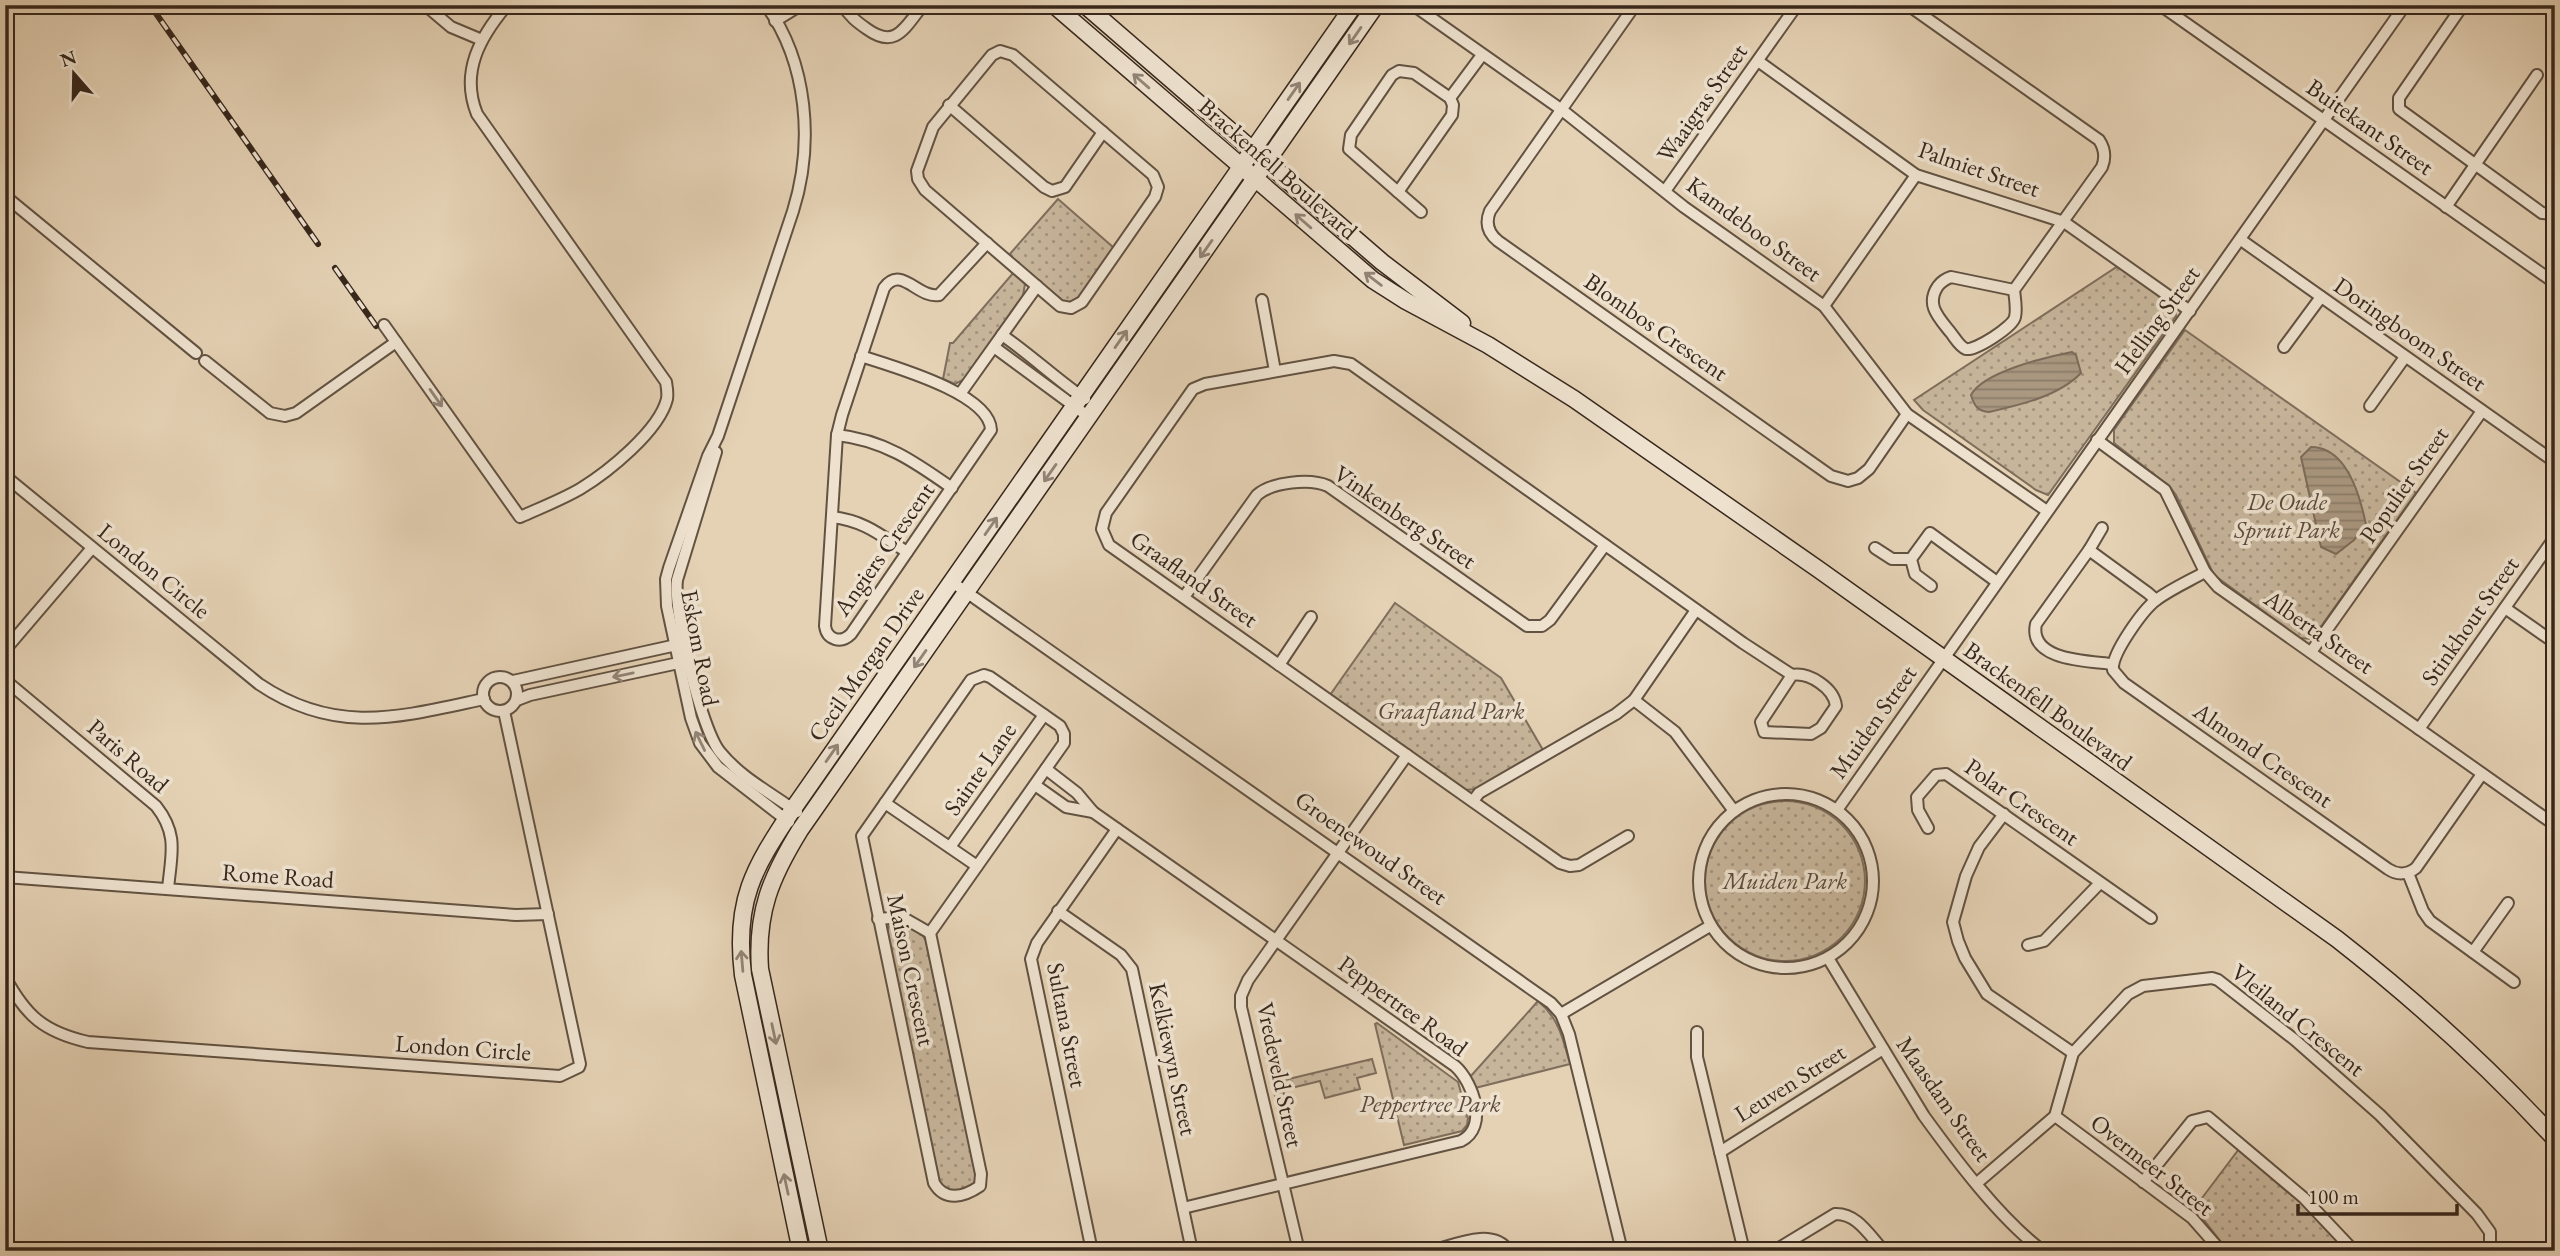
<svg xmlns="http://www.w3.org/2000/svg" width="2560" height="1256" font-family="'EB Garamond',serif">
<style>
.grass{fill:url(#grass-dots);stroke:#7f6e5c;stroke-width:2}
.water{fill:url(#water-rules);stroke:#7c6b59;stroke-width:2}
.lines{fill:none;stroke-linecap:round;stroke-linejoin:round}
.street-casing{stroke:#625242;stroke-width:14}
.secondary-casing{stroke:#37271c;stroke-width:19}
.street{stroke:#eee2cf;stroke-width:10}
.secondary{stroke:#eee2cf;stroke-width:16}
.rail-casing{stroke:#37271c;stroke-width:6}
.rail{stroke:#eee2cf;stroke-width:3.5;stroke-dasharray:10;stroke-linecap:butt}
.oneway{stroke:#928476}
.labels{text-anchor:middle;stroke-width:7;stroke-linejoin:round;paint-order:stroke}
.street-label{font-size:24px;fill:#37271c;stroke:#eee2cf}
.park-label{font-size:24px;font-style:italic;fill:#5b4a3c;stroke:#eee2cf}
</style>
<defs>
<pattern id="grass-dots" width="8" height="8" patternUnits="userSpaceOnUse" patternTransform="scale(1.75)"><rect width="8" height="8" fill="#c7b59b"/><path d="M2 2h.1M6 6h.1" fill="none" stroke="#a2937e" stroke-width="1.8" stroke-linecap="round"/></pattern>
<pattern id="water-rules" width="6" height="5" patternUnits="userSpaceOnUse" patternTransform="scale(1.75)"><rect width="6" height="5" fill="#aa9881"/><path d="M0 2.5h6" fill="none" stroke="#8b7c69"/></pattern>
</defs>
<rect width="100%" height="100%" fill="#e5d2b5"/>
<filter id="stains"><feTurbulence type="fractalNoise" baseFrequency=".00286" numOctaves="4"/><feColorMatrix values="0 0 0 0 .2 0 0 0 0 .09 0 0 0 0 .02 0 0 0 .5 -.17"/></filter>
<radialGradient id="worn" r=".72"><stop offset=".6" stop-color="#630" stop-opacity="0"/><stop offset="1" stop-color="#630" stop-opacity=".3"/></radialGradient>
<!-- grass -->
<g class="grass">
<path d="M1058,199L1114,248L1076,301L1070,304L1063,301L1009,255Z"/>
<path d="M2118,266L2175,306L2176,316L2048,495L2036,490L1923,410L1914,400Z"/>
<path d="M1014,272L1025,284L1023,295L965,379L955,384L943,379L950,343H953Z"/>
<path d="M2185,330L2416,493L2312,639L2300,638L2214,575L2176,495L2170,487L2114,443V430Z"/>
<path d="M1395,603L1501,678L1543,750L1477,789L1465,790L1330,695Z"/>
<circle cx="1785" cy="881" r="80"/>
<path d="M904,923L923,936L926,941L976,1176L974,1184C962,1192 948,1195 939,1182L887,934L889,925Z"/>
<path d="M1538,1001C1559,1018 1563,1039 1570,1064L1475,1088L1470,1077Z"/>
<path d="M1377,1023L1458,1082L1468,1118L1467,1125L1462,1131L1404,1145L1375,1024Z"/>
<path d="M1372,1059L1376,1073L1357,1078L1360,1089L1325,1098L1320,1081L1283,1090L1294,1136L1285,1138L1272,1083Z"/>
<path d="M2239,1149L2294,1194L2349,1251H2228L2203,1219L2193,1210Z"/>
</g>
<!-- water -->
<g class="water">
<path d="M2072,352L2076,355L2081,373C2059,396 2020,405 1989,412C1978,411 1974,406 1971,395C1983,372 2046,357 2072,352Z"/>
<path d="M2311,447C2347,447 2360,495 2366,525L2354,540L2336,554L2321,547L2301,457Z"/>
</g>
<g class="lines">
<!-- street casing -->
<g class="street-casing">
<g id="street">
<path d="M425,5L451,27L482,40"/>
<path d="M766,5C808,63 814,144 793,211L718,436L708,456L669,568L666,579L667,606L691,718L700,743L718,767L789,822"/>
<path d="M843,5C849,16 857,22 867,29C896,50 905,27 923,5"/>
<path d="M1413,5L1562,110L1684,207L1824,306L1907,414L2047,511"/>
<path d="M1635,5L1490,211C1485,223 1488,233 1498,241L1831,476L1848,481L1858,478L1869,469L1907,414"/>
<path d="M1908,5L2099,140C2105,149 2106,157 2102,167L2014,290C2015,299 2017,309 2015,317C2013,327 1975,351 1966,349C1960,347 1955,338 1951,333C1939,318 1925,305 1938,286C1942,281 1945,279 1951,277L2014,290"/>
<path d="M2160,5L2555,283"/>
<path d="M2463,5L2399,98V109L2542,213L2555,214"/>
<path d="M775,21L801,5"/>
<path d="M1000,51L1013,55L1153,175L1158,187L1155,197L1082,302L1071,308L1060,306L925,190L918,179L917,171L933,127L992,55Z"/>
<path d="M1758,61L1916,175L2064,222L2190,311"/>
<path d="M1450,98L1414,73L1399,71L1392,75L1351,135L1349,149L1398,192L1452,115L1453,105L1450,98L1482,55"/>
<path d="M949,105L1044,187L1052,191L1065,187L1103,132"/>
<path d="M1665,191L1797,5"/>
<path d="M1398,192L1421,212"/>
<path d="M5,196L196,353"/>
<path d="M2446,207L2537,75"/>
<path d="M2241,240L2555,462"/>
<path d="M1262,300L1275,371"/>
<path d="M1824,306L1916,175"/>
<path d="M384,325L520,517C540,508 561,500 580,489C608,472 659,431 667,399C668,393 667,388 666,382L477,114C460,72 480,37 507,5"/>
<path d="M1002,335C1031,355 1056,379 1085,399"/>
<path d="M994,347L1089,417"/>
<path d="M2284,347L2321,297"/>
<path d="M861,356C891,366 990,393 991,430L851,634C841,644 827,640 825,626L837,435L842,415L884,288C901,264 918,299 939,295L987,243"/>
<path d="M205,361L270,413L285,416L296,413L396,342"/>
<path d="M960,394L1037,286"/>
<path d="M2370,406L2405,357"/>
<path d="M837,435C884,440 915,462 952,488"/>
<path d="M2097,440L2165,490L2205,572L2218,587L2555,825"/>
<path d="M716,452L677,580C673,610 701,729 720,752C740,777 771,793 797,812"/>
<path d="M5,476L259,684C336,736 400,717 484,699"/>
<path d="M832,517C865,521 880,535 907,552"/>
<path d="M1875,548L1892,559H1911"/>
<path d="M2089,550L2102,528"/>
<path d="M2205,572C2189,581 2171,589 2156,600C2143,610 2111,654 2113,670L2124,683L2388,869C2397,875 2407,875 2416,868L2482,774"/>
<path d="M952,582L1551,1003L1561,1014L1569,1034L1622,1251"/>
<path d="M1931,586L1915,574L1911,559L1930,533L1997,582"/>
<path d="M1184,597L1257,495C1272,482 1310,478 1328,486L1527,626H1542L1550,620L1605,545"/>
<path d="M2505,608L2555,643"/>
<path d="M5,650L92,548"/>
<path d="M2311,652L2482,411"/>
<path d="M2112,664C2089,661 2028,661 2036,624L2089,550L2148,593L2156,600"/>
<path d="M1279,665L1311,617"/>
<path d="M984,675L990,677L1060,726L1064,734V743L930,933L981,1174L980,1186C964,1197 945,1202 934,1183L862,836L971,680Z"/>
<circle cx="500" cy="694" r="17"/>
<path d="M5,680L156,806C179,835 171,855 168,889"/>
<path d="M513,681L681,644"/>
<path d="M517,700L530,695L683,662"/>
<path d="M1634,700L1675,732L1734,811"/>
<path d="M2419,729L2555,537"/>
<path d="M1046,769L1077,793L1093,812L1455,1066C1473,1082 1489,1127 1461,1141L1183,1208"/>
<path d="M1035,785L1066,807L1093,812"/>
<circle cx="1786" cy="881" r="87"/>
<path d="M1473,801L1479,793L1616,714L1634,700L1696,610"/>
<path d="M885,803L977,866"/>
<path d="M1837,810L2405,5"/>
<path d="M2004,814L1979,847L1966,876L1953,922L1958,941L1965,958L1987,994L2073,1053"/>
<path d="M1928,828L1918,810L1917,797L1936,775L1946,774L2151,918"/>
<path d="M1628,836L1579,865L1570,866L1560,863L1109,545L1102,529L1106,513L1193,389L1205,384L1334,361L1351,364L1743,643L1792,675L1761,722L1764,732L1811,734L1821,728L1836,706C1834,688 1809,672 1792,675"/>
<path d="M950,847L1044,715"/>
<path d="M2408,873L2423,911L2430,921L2514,982"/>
<path d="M5,877L516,915L548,914"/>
<path d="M1058,911L1121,955L1132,969L1192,1251"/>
<path d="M878,919L902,917L930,933"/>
<path d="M2028,945L2044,941L2100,883"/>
<path d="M2473,952L2508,903"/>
<path d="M2554,955H2555"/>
<path d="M1828,958L1924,1116C1956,1160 2000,1219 2043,1251"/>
<path d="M5,977C26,1016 44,1032 88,1042L560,1076L579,1067L580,1064L504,711"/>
<path d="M1561,1014L1710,926"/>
<path d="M1697,1032V1057L1744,1251"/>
<path d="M2055,1116L2192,1218L2221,1251"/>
<path d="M1720,1152L1883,1049"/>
<path d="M2143,1182L2192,1121L2208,1117L2304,1198L2354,1251"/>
<path d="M1977,1183L2055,1116L2073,1053L2128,994L2143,986L2212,978L2218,980L2295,1040L2380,1115L2477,1214L2490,1232V1251"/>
<path d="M2524,1249L2526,1251"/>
<path d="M1092,1251L1031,959L1037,943L1117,829"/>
<path d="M1299,1251L1241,1007V996L1248,980L1407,755"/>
<path d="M1432,1251C1455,1245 1492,1227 1509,1251"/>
<path d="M1774,1251L1835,1214C1857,1213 1869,1235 1884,1251"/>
</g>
</g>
<!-- secondary casing -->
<g class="secondary-casing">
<g id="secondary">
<path d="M1054,5L1373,280L1406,301L1488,345L1574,399L1818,569L2337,939C2415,1000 2488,1066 2555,1139"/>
<path d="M1085,5L1382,262L1462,323"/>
<path d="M801,1251L743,975C734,901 753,869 793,809L1354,5"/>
<path d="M820,1251L760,969C756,912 771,877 800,830L1376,5"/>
</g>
</g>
<!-- street -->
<use href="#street" class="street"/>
<!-- secondary -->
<use href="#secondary" class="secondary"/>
<!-- rail casing -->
<g class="rail-casing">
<g id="rail">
<path d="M150,5L318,244"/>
<path d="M335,268L376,326"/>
</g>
</g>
<!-- rail -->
<use href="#rail" class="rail"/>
</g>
<!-- one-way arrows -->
<defs><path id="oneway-shaft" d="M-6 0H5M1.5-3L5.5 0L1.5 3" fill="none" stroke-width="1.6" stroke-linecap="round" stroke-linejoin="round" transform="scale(1.75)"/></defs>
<g class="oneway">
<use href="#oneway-shaft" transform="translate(1355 36) rotate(125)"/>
<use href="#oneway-shaft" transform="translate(1141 81) rotate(-139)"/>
<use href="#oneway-shaft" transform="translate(1294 91) rotate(-55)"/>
<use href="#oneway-shaft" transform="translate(1303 221) rotate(-139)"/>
<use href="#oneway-shaft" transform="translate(1206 249) rotate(125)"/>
<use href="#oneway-shaft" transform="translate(1373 279) rotate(-143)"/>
<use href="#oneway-shaft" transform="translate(1121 339) rotate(-55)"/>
<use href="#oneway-shaft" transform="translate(436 398) rotate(55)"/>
<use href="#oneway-shaft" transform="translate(1050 473) rotate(125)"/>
<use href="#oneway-shaft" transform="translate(991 526) rotate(-55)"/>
<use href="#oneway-shaft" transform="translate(920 659) rotate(125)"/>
<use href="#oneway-shaft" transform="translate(623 675) rotate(168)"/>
<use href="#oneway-shaft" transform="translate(700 741) rotate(-116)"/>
<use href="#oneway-shaft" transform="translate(832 753) rotate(-55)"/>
<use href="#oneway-shaft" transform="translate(742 961) rotate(-95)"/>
<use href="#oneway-shaft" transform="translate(774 1034) rotate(78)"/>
<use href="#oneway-shaft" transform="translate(786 1184) rotate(-102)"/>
</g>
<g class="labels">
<!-- street labels -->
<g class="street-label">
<text transform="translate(1702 103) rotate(-55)" y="8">Waaigras Street</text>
<text transform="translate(2370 127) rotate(35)" y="8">Buitekant Street</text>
<text transform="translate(1278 169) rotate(41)" y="8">Brackenfell Boulevard</text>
<text transform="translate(1979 169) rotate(19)" y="8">Palmiet Street</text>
<text transform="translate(1754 229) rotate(36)" y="8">Kamdeboo Street</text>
<text transform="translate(2157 320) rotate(-54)" y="8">Helling Street</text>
<text transform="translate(1656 327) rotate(35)" y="8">Blombos Crescent</text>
<text transform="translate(2410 334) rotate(35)" y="8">Doringboom Street</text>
<text transform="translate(2404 485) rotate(-55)" y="8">Populier Street</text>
<text transform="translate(1405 517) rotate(34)" y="8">Vinkenberg Street</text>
<text transform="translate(884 549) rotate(-55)" y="8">Angiers Crescent</text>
<text transform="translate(154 571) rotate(39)" y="8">London Circle</text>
<text transform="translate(1194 579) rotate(35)" y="8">Graafland Street</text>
<text transform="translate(2470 621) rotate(-55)" y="8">Stinkhout Street</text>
<text transform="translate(2319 632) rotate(35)" y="8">Alberta Street</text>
<text transform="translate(700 648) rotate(79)" y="8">Eskom Road</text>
<text transform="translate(866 664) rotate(-55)" y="8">Cecil Morgan Drive</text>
<text transform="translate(2048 706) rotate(36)" y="8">Brackenfell Boulevard</text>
<text transform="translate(1873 722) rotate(-55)" y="8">Muiden Street</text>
<text transform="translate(2263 755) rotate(35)" y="8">Almond Crescent</text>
<text transform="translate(128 756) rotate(41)" y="8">Paris Road</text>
<text transform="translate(980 769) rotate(-55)" y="8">Sainte Lane</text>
<text transform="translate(2022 802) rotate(35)" y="8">Polar Crescent</text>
<text transform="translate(1371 848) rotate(35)" y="8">Groenewoud Street</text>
<text transform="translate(278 876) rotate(4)" y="8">Rome Road</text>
<text transform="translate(911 970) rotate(78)" y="8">Maison Crescent</text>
<text transform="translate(1403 1006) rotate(36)" y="8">Peppertree Road</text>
<text transform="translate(2298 1020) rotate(39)" y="8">Vleiland Crescent</text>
<text transform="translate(1067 1025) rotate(79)" y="8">Sultana Street</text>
<text transform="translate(463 1048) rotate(4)" y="8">London Circle</text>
<text transform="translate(1173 1059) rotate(78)" y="8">Kelkiewyn Street</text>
<text transform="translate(1280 1075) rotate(78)" y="8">Vredeveld Street</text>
<text transform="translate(1790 1083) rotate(-32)" y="8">Leuven Street</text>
<text transform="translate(1944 1099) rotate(55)" y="8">Maasdam Street</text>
<text transform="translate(2152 1165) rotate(38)" y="8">Overmeer Street</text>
</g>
<!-- park labels -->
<g class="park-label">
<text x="2287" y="510">De Oude<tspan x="2287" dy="28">Spruit Park</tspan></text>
<text x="1451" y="719">Graafland Park</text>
<text x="1785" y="889">Muiden Park</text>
<text x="1430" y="1112">Peppertree Park</text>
</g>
</g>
<!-- margin -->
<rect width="2560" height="1256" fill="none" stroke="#e5d2b5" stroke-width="28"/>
<rect x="7" y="7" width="2546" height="1242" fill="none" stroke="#37271c" stroke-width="3.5"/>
<rect x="14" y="14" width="2532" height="1228" fill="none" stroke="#37271c" stroke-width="2"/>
<!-- north arrow -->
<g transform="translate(74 74) rotate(340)" stroke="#eee2cf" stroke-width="5" paint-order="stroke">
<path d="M0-5L12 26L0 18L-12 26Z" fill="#37271c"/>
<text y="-10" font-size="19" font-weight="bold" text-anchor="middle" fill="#37271c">N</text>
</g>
<!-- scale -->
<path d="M2298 1204v10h159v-10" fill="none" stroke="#37271c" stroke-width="3.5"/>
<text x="2308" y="1204" font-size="21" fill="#37271c" stroke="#eee2cf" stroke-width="5" paint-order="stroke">100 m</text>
<rect width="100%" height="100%" filter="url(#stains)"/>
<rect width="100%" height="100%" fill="url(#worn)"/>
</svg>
